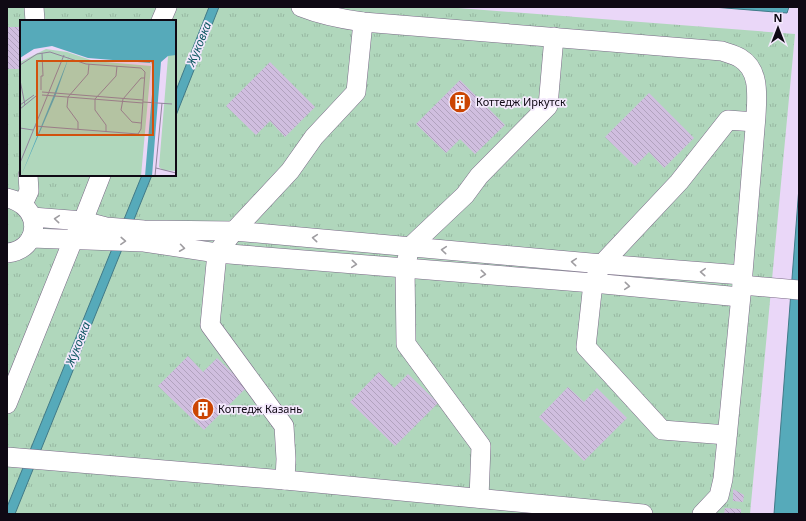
<svg xmlns="http://www.w3.org/2000/svg" width="806" height="521" font-family="'Noto Sans',sans-serif">
<style>
.park{fill:url(#park-tufts);fill-rule:evenodd}
.water{fill:#56aaba;stroke:#417a88}
.building{fill:url(#building-back-hatch)}
.lines{fill:none;stroke-linecap:round;stroke-linejoin:round}
.minor-casing{stroke:#796986;stroke-width:20}
.minor{stroke:#fff;stroke-width:19}
.oneway{stroke:#9f9da1}
.labels{text-anchor:middle;stroke-width:3.5;stroke-linejoin:round;paint-order:stroke}
.poi-label{font-size:11px;fill:#0f0914;stroke:#f3e8fc;text-anchor:start}
.water-label{font-size:12px;font-style:italic;fill:#115964;stroke:#f3e8fc}
.inset-road{fill:none;stroke:#92859d;stroke-width:1}
.view{fill:#d2510d;fill-opacity:0.15;stroke:#d2510d;stroke-width:2}
.inset-edge{fill:none;stroke:#0f0914;stroke-width:2}
</style>
<defs>
<pattern id="park-tufts" width="24" height="20" patternUnits="userSpaceOnUse"><rect width="24" height="20" fill="#b0d7bc"/><path d="M3 7l-1-3M5 7V3M7 7l1-3M15 17l-1-3M17 17v-4M19 17l1-3" fill="none" stroke="#96b7a1"/></pattern>
<pattern id="building-back-hatch" width="6" height="6" patternUnits="userSpaceOnUse"><rect width="6" height="6" fill="#d0bedf"/><path d="M-1 5l2 2M0 0l6 6M5-1l2 2" fill="none" stroke="#b1a2be"/></pattern>
</defs>
<rect width="100%" height="100%" fill="#ead7f8"/>
<!-- park -->
<path class="park" d="M7,7H445L795,34L750,514H7ZM21,21H175V175H21Z"/>
<!-- water -->
<g class="water">
<path d="M209,7H219L175,118V93Z"/>
<path d="M713,7H789L787,13Z"/>
<path d="M142,175H152L15,514H7V507Z"/>
<path d="M799,187V514H774Z"/>
</g>
<!-- building -->
<g class="building">
<rect x="7" y="27" width="14" height="42"/>
<path d="M270,62L315,107L285,137L270,121L256,135L226,106Z"/>
<path d="M460,80L505,125L475,154L460,139L446,153L416,124Z"/>
<path d="M649,93L694,138L664,168L649,152L635,166L605,137Z"/>
<path d="M188,356L203,372L217,358L247,387L204,430L158,386Z"/>
<path d="M379,372L394,388L408,374L438,403L395,446L350,402Z"/>
<path d="M568,387L584,402L597,388L627,418L584,461L539,417Z"/>
<path d="M733,489L744,495L743,502L733,501Z"/>
<path d="M725,508L741,509V514H724Z"/>
</g>
<g class="lines">
<!-- minor casing -->
<g class="minor-casing">
<g id="minor">
<path d="M34,7L35,21"/>
<path d="M301,7C321,15 341,19 363,22L722,51C727,53 735,55 740,58C760,70 757,95 756,116L742,285L723,479L719,496L702,514"/>
<path d="M161,21L167,7"/>
<path d="M7,198C44,206 41,250 7,253"/>
<path d="M23,204L29,191L28,175"/>
<path d="M32,217L83,221L106,227L144,230L234,231L602,264L742,275"/>
<path d="M31,238L144,242L217,253L593,283L740,297"/>
<path d="M742,285L799,290"/>
<path d="M7,404L73,240L83,221L101,175"/>
<path d="M727,435L662,430L586,347L593,283L602,264L679,182L728,120L755,122"/>
<path d="M7,457L285,480L643,514"/>
<path d="M285,480L286,459L284,426L210,325L217,253L234,231L290,171L314,137L356,92L363,22"/>
<path d="M479,498L481,446L406,344L405,268L410,247L465,195L479,176L548,106L554,37"/>
</g>
</g>
<!-- minor -->
<use href="#minor" class="minor"/>
</g>
<!-- one-way arrows -->
<defs><path id="oneway-chevron" d="M-2-3.5L2.5 0L-2 3.5" fill="none" stroke-width="1.6" stroke-linecap="round" stroke-linejoin="round"/></defs>
<g class="oneway">
<use href="#oneway-chevron" transform="translate(57 219) rotate(-175)"/>
<use href="#oneway-chevron" transform="translate(315 238) rotate(-175)"/>
<use href="#oneway-chevron" transform="translate(123 241) rotate(3)"/>
<use href="#oneway-chevron" transform="translate(182 248) rotate(8)"/>
<use href="#oneway-chevron" transform="translate(444 250) rotate(-175)"/>
<use href="#oneway-chevron" transform="translate(574 262) rotate(-175)"/>
<use href="#oneway-chevron" transform="translate(354 264) rotate(5)"/>
<use href="#oneway-chevron" transform="translate(703 272) rotate(-176)"/>
<use href="#oneway-chevron" transform="translate(483 274) rotate(5)"/>
<use href="#oneway-chevron" transform="translate(627 286) rotate(5)"/>
</g>
<!-- icons -->
<defs>
<g id="building-disc" transform="scale(1.15)"><circle r="9.5" fill="#cb4502" stroke="#f3e8fc"/><path d="M-4-6H4V6H1V3H-1V6H-4ZM-2.5-4.3h1.7v1.8h-1.7ZM.8-4.3h1.7v1.8H.8ZM-2.5-1h1.7V.8h-1.7ZM.8-1h1.7V.8H.8Z" fill="#fff"/></g>
</defs>
<g fill-rule="evenodd">
<use href="#building-disc" x="460" y="102"/>
<use href="#building-disc" x="203" y="409"/>
</g>
<g class="labels">
<!-- poi labels -->
<g class="poi-label">
<text x="476" y="106">Коттедж Иркутск</text>
<text x="218" y="413">Коттедж Казань</text>
</g>
<!-- water labels -->
<g class="water-label">
<text transform="translate(199 44) rotate(-68)" y="4">Жуковка</text>
<text transform="translate(78 344) rotate(-68)" y="4">Жуковка</text>
</g>
</g>
<!-- overview -->
<g transform="translate(20 20)">
<rect width="156" height="156" fill="#ead7f8"/>
<path d="M151,0H156V151L143,150L139,147ZM26,29L47,32L74,41L131,46L121,156H0V42Z" fill="#b0d7bc"/>
<path d="M0,0H156V35L148,36L141,42L132,156H125L134,51L131,41L130,43L68,38L32,26L14,29L0,38ZM50,34L35,77L1,156L33,77Z" fill="#56aaba"/>
<path class="inset-road" d="M0,45L17,34L30,32L66,44L121,48L125,52L121,109L118,114L15,106M0,60L5,85M21,70V56H23L22,33M22,72L123,80M22,75L123,83M123,82L152,84M0,85L14,75M0,89L16,76M121,103L112,102L101,90L103,79L121,58H125M0,108L13,110M58,109V102L47,87L48,77L68,54L69,44M86,112V105L75,90V79L96,56L97,46M0,143L44,35M136,148L156,153M135,156L142,83"/>
<path class="view" d="M17,41H133V115H17Z"/>
<rect width="156" height="156" class="inset-edge"/>
</g>
<!-- border -->
<rect width="806" height="521" fill="none" stroke="#0f0914" stroke-width="16"/>
<!-- north arrow -->
<g transform="translate(778 28)" stroke="#f3e8fc" stroke-width="3" paint-order="stroke">
<path d="M0-3L7 15L0 10L-7 15Z" fill="#0f0914"/>
<text y="-6" font-size="11" font-weight="bold" text-anchor="middle" fill="#0f0914">N</text>
</g>
</svg>
